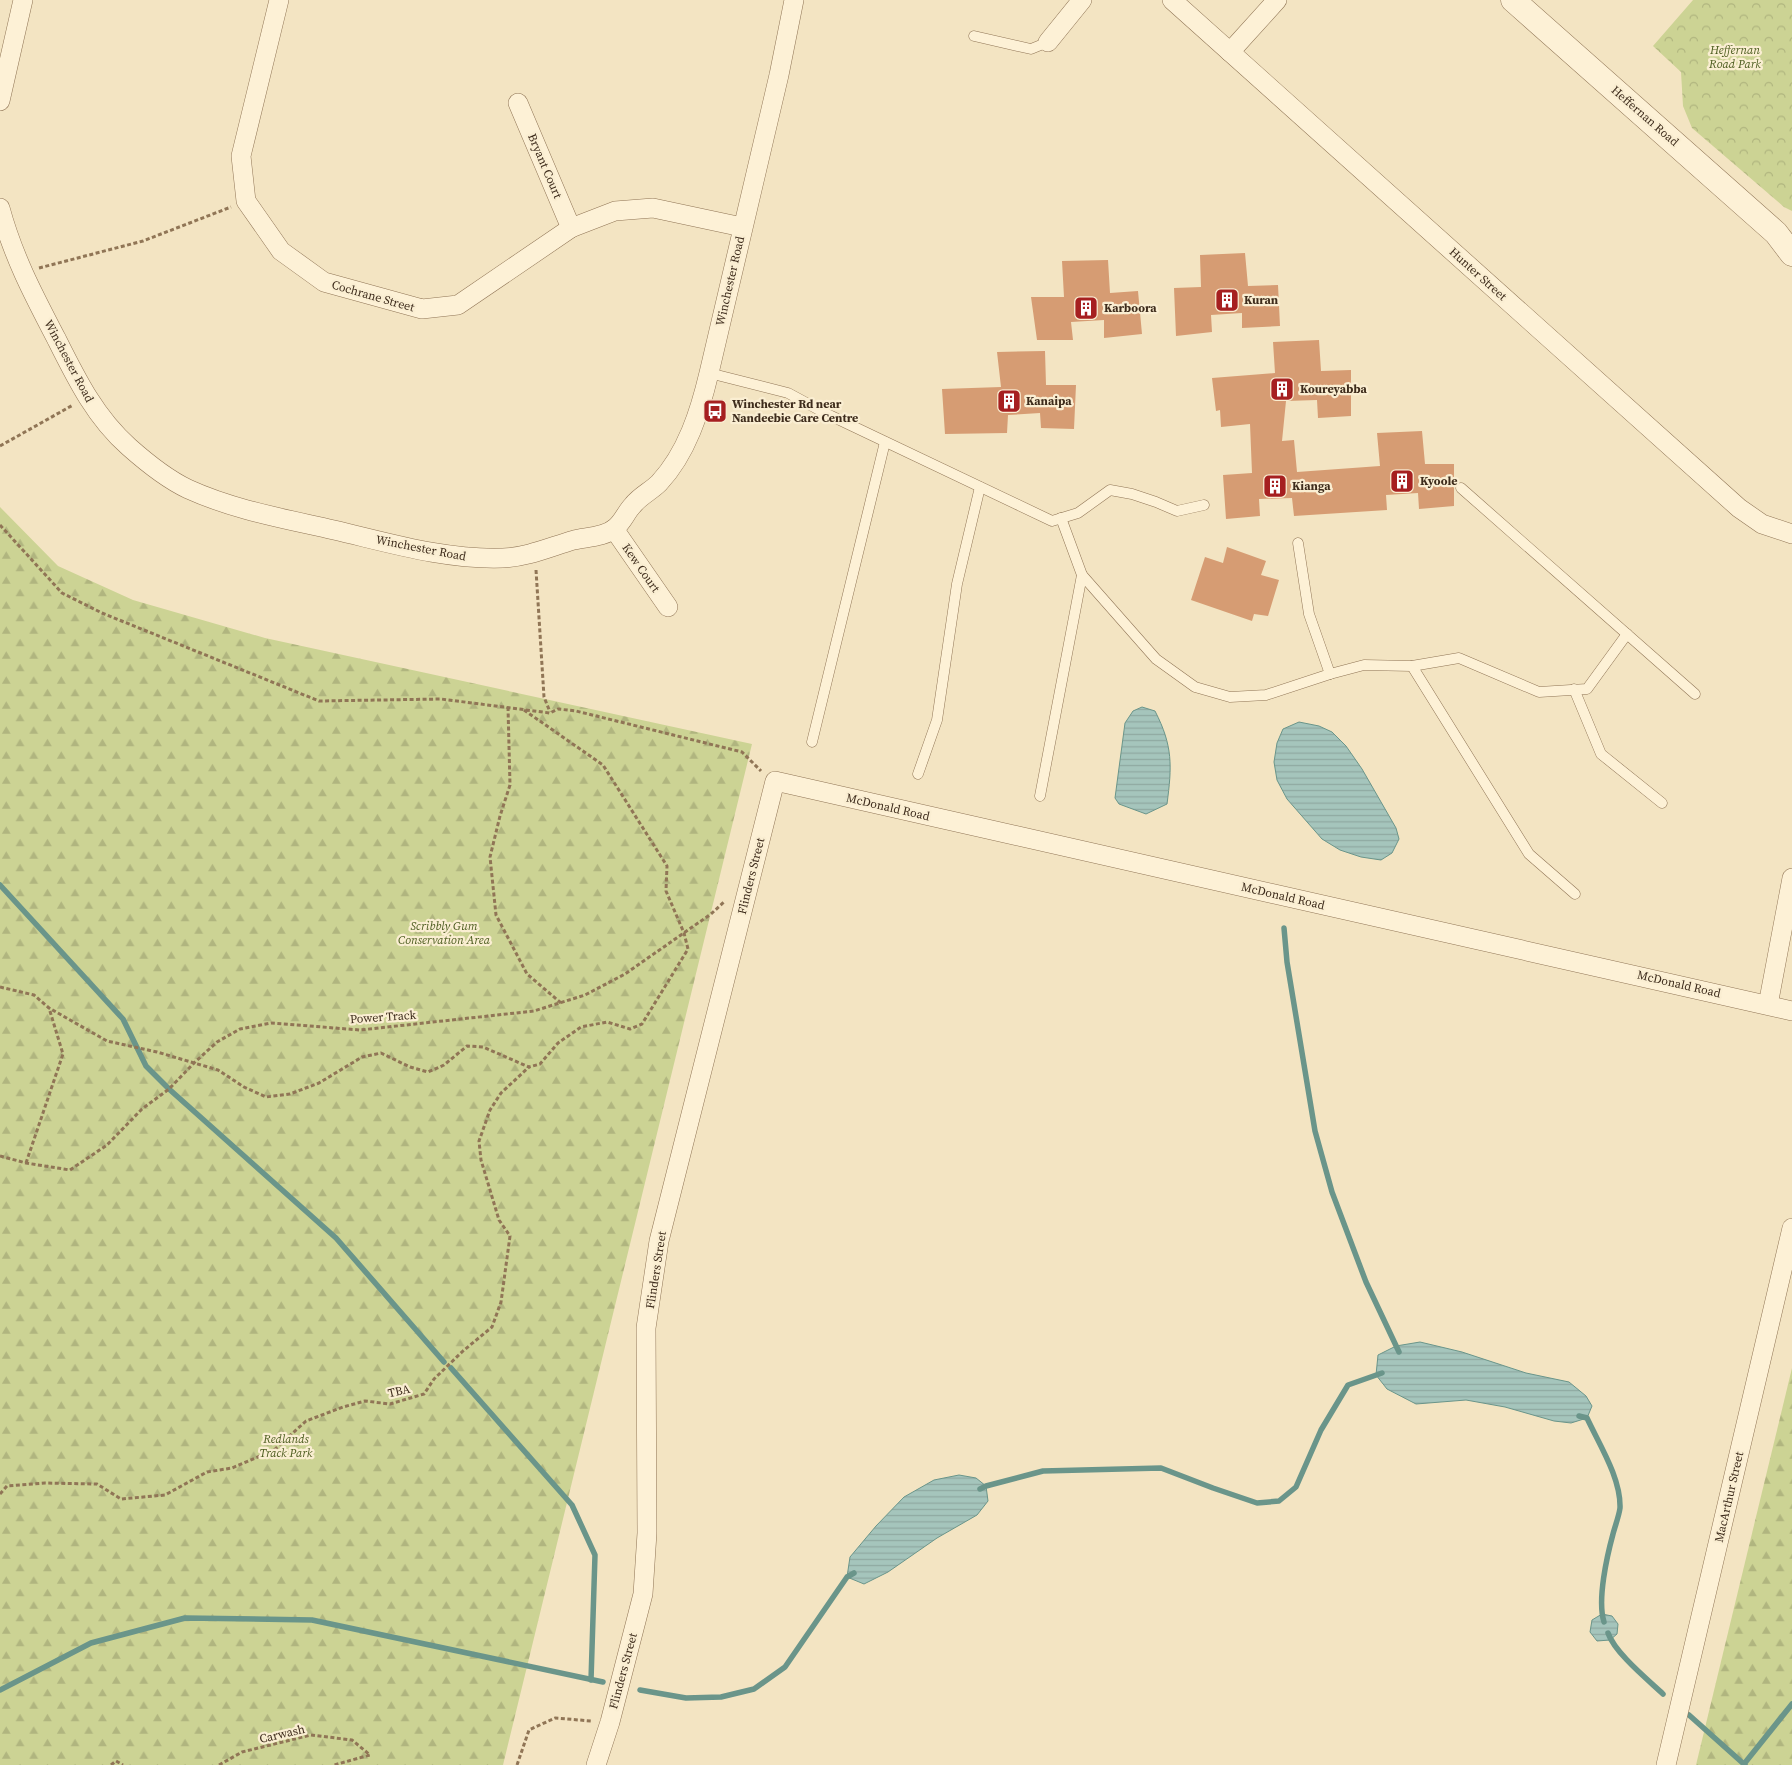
<svg xmlns="http://www.w3.org/2000/svg" width="1792" height="1765" font-family="'Source Serif 4',serif">
<style>
.forest{fill:url(#forest-firs)}
.park{fill:url(#park-crowns)}
.water{fill:url(#water-rules);stroke:#6a958a}
.lines{fill:none;stroke-linecap:round;stroke-linejoin:round}
.stream{stroke:#6a958a;stroke-width:5.5}
.building{fill:#d69c73}
.service-casing{stroke:#907556;stroke-width:11}
.minor-casing{stroke:#907556;stroke-width:20}
.tertiary-casing{stroke:#907556;stroke-width:25}
.path{stroke:#907556;stroke-width:3;stroke-dasharray:4 2.5;stroke-linecap:butt}
.service{stroke:#fdf1d6;stroke-width:10}
.minor{stroke:#fdf1d6;stroke-width:19}
.tertiary{stroke:#fdf1d6;stroke-width:24}
.labels{text-anchor:middle;stroke-width:4.5;stroke-linejoin:round;paint-order:stroke}
.park-label{font-size:12px;font-style:italic;fill:#4d5d20;stroke:#faeed2}
.street-label{font-size:12px;fill:#3e2c1c;stroke:#faeed2}
.poi-label{font-size:12px;font-weight:bold;fill:#3e2c1c;stroke:#faeed2;text-anchor:start}
</style>
<defs>
<pattern id="forest-firs" width="22" height="20" patternUnits="userSpaceOnUse" patternTransform="scale(1.25)"><rect width="22" height="20" fill="#ccd394"/><path d="M5 1l3.5 6h-7zM16 11l3.5 6h-7z" fill="#b0b57f"/></pattern>
<pattern id="park-crowns" width="20" height="18" patternUnits="userSpaceOnUse" patternTransform="scale(1.25)"><rect width="20" height="18" fill="#ccd394"/><path d="M2 6a3 3 0 1 1 6 0M12 15a3 3 0 1 1 6 0" fill="none" stroke="#b0b57f"/></pattern>
<pattern id="water-rules" width="6" height="5" patternUnits="userSpaceOnUse" patternTransform="scale(1.25)"><rect width="6" height="5" fill="#a5c5bc"/><path d="M0 2.5h6" fill="none" stroke="#8fa9a1"/></pattern>
</defs>
<rect width="100%" height="100%" fill="#f3e4c2"/>
<!-- forest -->
<g class="forest">
<path d="M0,507L58,566L133,600L265,638L752,744L503,1765H0Z"/>
<path d="M1792,1368V1765H1696Z"/>
</g>
<!-- park -->
<path class="park" d="M1693,0H1792V211L1784,207L1692,128L1683,106L1681,72L1653,46Z"/>
<!-- water -->
<g class="water">
<path d="M1142,707L1155,711C1173,746 1172,766 1167,804L1146,814L1119,804L1115,798L1125,723L1133,711Z"/>
<path d="M1299,722L1319,726L1332,732L1346,746L1362,769L1396,828L1399,839L1392,853L1381,860L1361,857L1340,850L1322,839L1287,799L1277,780L1274,762L1277,743L1283,729Z"/>
<path d="M1420,1342L1462,1352L1526,1373L1569,1382L1586,1396L1592,1406L1587,1418L1571,1423L1554,1421L1505,1407L1466,1400L1416,1404L1387,1389L1376,1375L1378,1355L1396,1346Z"/>
<path d="M959,1475L976,1478L986,1486L988,1501L977,1515L937,1538L888,1572L864,1584L847,1577L850,1557L876,1526L904,1497L934,1480Z"/>
<path d="M1602,1614L1612,1616L1618,1624L1617,1634L1610,1640L1597,1641L1590,1632L1592,1620Z"/>
</g>
<g class="lines">
<!-- stream -->
<g class="stream">
<path d="M0,885L123,1019L146,1066L169,1089L336,1238L444,1362"/>
<path d="M1284,928L1287,962L1315,1131L1332,1192L1366,1282L1399,1352"/>
<path d="M451,1368L572,1505L595,1555L591,1680"/>
<path d="M1579,1416L1587,1418C1599,1444 1621,1478 1620,1508C1619,1516 1615,1526 1613,1534C1607,1556 1597,1600 1604,1622"/>
<path d="M980,1489L986,1486L1043,1471L1161,1468L1213,1488L1257,1503L1279,1501L1296,1487L1321,1430L1348,1385L1382,1373"/>
<path d="M1608,1633C1615,1653 1647,1679 1663,1694"/>
<path d="M0,1690L91,1643L185,1618L312,1620L603,1682"/>
<path d="M640,1690L686,1698L721,1697L754,1689L785,1667L847,1577L854,1573"/>
<path d="M1689,1715L1745,1765"/>
<path d="M1744,1764L1792,1704"/>
</g>
</g>
<!-- building -->
<g class="building">
<path d="M1245,253L1248,286L1278,285L1280,326L1242,328V313L1211,315L1212,332L1176,336L1174,288L1201,287L1200,255Z"/>
<path d="M1108,260L1110,293L1138,291L1142,334L1104,338V320L1071,322L1073,340H1037L1031,297H1064L1062,261Z"/>
<path d="M1319,340L1321,371L1351,370V416L1318,418L1317,400L1286,401L1282,441L1294,440L1297,472L1380,466L1377,433L1422,431L1425,464H1454V506L1419,509L1418,493L1386,495L1387,510L1294,516L1292,498L1259,499L1260,516L1226,519L1223,475L1252,473L1250,424L1221,427L1220,410L1216,411L1212,378L1275,373L1273,342Z"/>
<path d="M1045,351L1046,385H1076L1074,429L1041,428L1040,413L1008,415L1007,433L945,434L942,389L1001,387L997,352Z"/>
<path d="M1227,547L1266,561L1261,575L1279,580L1268,616L1254,614L1252,621L1191,600L1205,557L1223,563Z"/>
</g>
<g class="lines">
<!-- service casing -->
<g class="service-casing">
<g id="service">
<path d="M974,36L1031,49L1048,42"/>
<path d="M709,373L788,393L825,413L1052,521L1078,513L1110,490L1132,494L1156,502L1177,511L1204,505"/>
<path d="M1461,488L1695,694"/>
<path d="M1298,543L1309,614L1330,674"/>
<path d="M1082,575L1156,659L1195,687L1230,697L1266,695L1330,674L1364,665L1412,666L1459,658L1539,692L1587,689L1627,634"/>
<path d="M1412,666L1529,854L1575,894"/>
<path d="M1574,689L1601,754L1662,803"/>
<path d="M812,742L885,442"/>
<path d="M918,774L937,720L957,584L980,487"/>
<path d="M1040,796L1082,575L1061,518"/>
</g>
</g>
<!-- minor casing -->
<g class="minor-casing">
<g id="minor">
<path d="M279,0L241,156L246,201L281,251L324,282L422,309L458,305L571,228L615,211L653,208L742,227"/>
<path d="M1172,0L1739,508L1762,524L1792,534"/>
<path d="M1048,42L1082,0"/>
<path d="M1230,52L1277,0"/>
<path d="M0,101L23,0"/>
<path d="M518,103L571,228"/>
<path d="M0,208C13,256 33,294 56,338C76,378 95,417 129,447C147,463 167,479 188,489C234,510 286,519 334,530C390,543 445,560 503,558C528,557 550,547 574,540C587,537 605,537 615,528C623,522 626,512 633,505C640,496 651,491 659,483C687,453 700,411 709,373L779,75L794,0"/>
<path d="M614,529L668,607"/>
<path d="M1768,1005L1792,878"/>
<path d="M596,1765L610,1722L643,1594L647,1533L646,1328L659,1241L775,781L1792,1011"/>
<path d="M1666,1765L1792,1228"/>
</g>
</g>
<!-- tertiary casing -->
<g class="tertiary-casing">
<path id="tertiary" d="M1513,0L1776,233L1792,254"/>
</g>
<!-- path -->
<g class="path">
<path d="M39,268L143,241L231,207"/>
<path d="M0,446L73,405"/>
<path d="M0,525L62,593L102,613L319,701L441,699L550,713L558,709L576,711L742,752L761,771"/>
<path d="M536,570L544,697L550,712"/>
<path d="M508,707L510,785L500,816L490,857L496,915L527,974L561,1003"/>
<path d="M0,987L34,995L49,1008L107,1041L157,1052L218,1070L244,1087L266,1097L290,1094L319,1083L362,1057L381,1053L410,1067L428,1072L444,1065L467,1046L483,1047L529,1067L540,1064L558,1043L581,1027L607,1022L630,1029L642,1024L688,949L684,933L666,891L667,866L603,765L524,710"/>
<path d="M0,1156L26,1163L70,1170L107,1145L142,1109L169,1089L194,1063L217,1042L240,1029L271,1023L360,1030L534,1011L585,995L625,974L711,914L725,901"/>
<path d="M26,1163L63,1054L49,1008"/>
<path d="M0,1494L7,1486L45,1483L97,1484L121,1499L165,1495L207,1472L232,1468L274,1450L306,1421L343,1407L365,1401L390,1404L424,1394L434,1379L463,1351L492,1327L501,1302L510,1236L499,1220L481,1160L479,1141L490,1110L501,1093L529,1067"/>
<path d="M111,1765L116,1761L123,1765"/>
<path d="M219,1765L242,1752L311,1735L352,1740L370,1755L334,1765"/>
<path d="M517,1765L529,1730L555,1718L591,1721"/>
</g>
<!-- service -->
<use href="#service" class="service"/>
<!-- minor -->
<use href="#minor" class="minor"/>
<!-- tertiary -->
<use href="#tertiary" class="tertiary"/>
</g>
<!-- icons -->
<defs>
<g id="building-square" transform="scale(1.25)"><rect x="-9" y="-9" width="18" height="18" rx="4" fill="#a61f20" stroke="#faeed2"/><path d="M-4-6H4V6H1V3H-1V6H-4ZM-2.5-4.3h1.7v1.8h-1.7ZM.8-4.3h1.7v1.8H.8ZM-2.5-1h1.7V.8h-1.7ZM.8-1h1.7V.8H.8Z" fill="#fff"/></g>
<g id="bus-square" transform="scale(1.25)"><rect x="-9" y="-9" width="18" height="18" rx="4" fill="#a61f20" stroke="#faeed2"/><path d="M-5-6H5V4H4V6H2V4H-2V6H-4V4H-5ZM-3.5-4V0h7V-4ZM-3.5 1.2v1.5H-2V1.2ZM2 1.2v1.5H3.5V1.2Z" fill="#fff"/></g>
</defs>
<g fill-rule="evenodd">
<use href="#building-square" x="1227" y="300"/>
<use href="#building-square" x="1086" y="308"/>
<use href="#building-square" x="1282" y="389"/>
<use href="#building-square" x="1009" y="401"/>
<use href="#bus-square" x="715" y="411"/>
<use href="#building-square" x="1402" y="481"/>
<use href="#building-square" x="1275" y="486"/>
</g>
<g class="labels">
<!-- park labels -->
<g class="park-label">
<text x="1735" y="54">Heffernan<tspan x="1735" dy="14">Road Park</tspan></text>
<text x="444" y="930">Scribbly Gum<tspan x="444" dy="14">Conservation Area</tspan></text>
<text x="286" y="1443">Redlands<tspan x="286" dy="14">Track Park</tspan></text>
</g>
<!-- street labels -->
<g class="street-label">
<text transform="translate(1645 116) rotate(41)" y="4">Heffernan Road</text>
<text transform="translate(545 166) rotate(67)" y="4">Bryant Court</text>
<text transform="translate(1478 274) rotate(42)" y="4">Hunter Street</text>
<text transform="translate(730 281) rotate(-77)" y="4">Winchester Road</text>
<text transform="translate(373 296) rotate(16)" y="4">Cochrane Street</text>
<text transform="translate(69 361) rotate(62)" y="4">Winchester Road</text>
<text transform="translate(421 548) rotate(11)" y="4">Winchester Road</text>
<text transform="translate(641 568) rotate(55)" y="4">Kew Court</text>
<text transform="translate(888 807) rotate(13)" y="4">McDonald Road</text>
<text transform="translate(751 876) rotate(-76)" y="4">Flinders Street</text>
<text transform="translate(1283 896) rotate(13)" y="4">McDonald Road</text>
<text transform="translate(1679 984) rotate(13)" y="4">McDonald Road</text>
<text transform="translate(383 1017) rotate(-4)" y="4">Power Track</text>
<text transform="translate(656 1270) rotate(-81)" y="4">Flinders Street</text>
<text transform="translate(399 1391) rotate(-13)" y="4">TBA</text>
<text transform="translate(1729 1497) rotate(-77)" y="4">MacArthur Street</text>
<text transform="translate(623 1671) rotate(-75)" y="4">Flinders Street</text>
<text transform="translate(282 1734) rotate(-13)" y="4">Carwash</text>
</g>
<!-- poi labels -->
<g class="poi-label">
<text x="1244" y="304">Kuran</text>
<text x="1104" y="312">Karboora</text>
<text x="1300" y="393">Koureyabba</text>
<text x="1026" y="405">Kanaipa</text>
<text x="732" y="408">Winchester Rd near<tspan x="732" dy="14">Nandeebie Care Centre</tspan></text>
<text x="1420" y="485">Kyoole</text>
<text x="1292" y="490">Kianga</text>
</g>
</g>
</svg>
